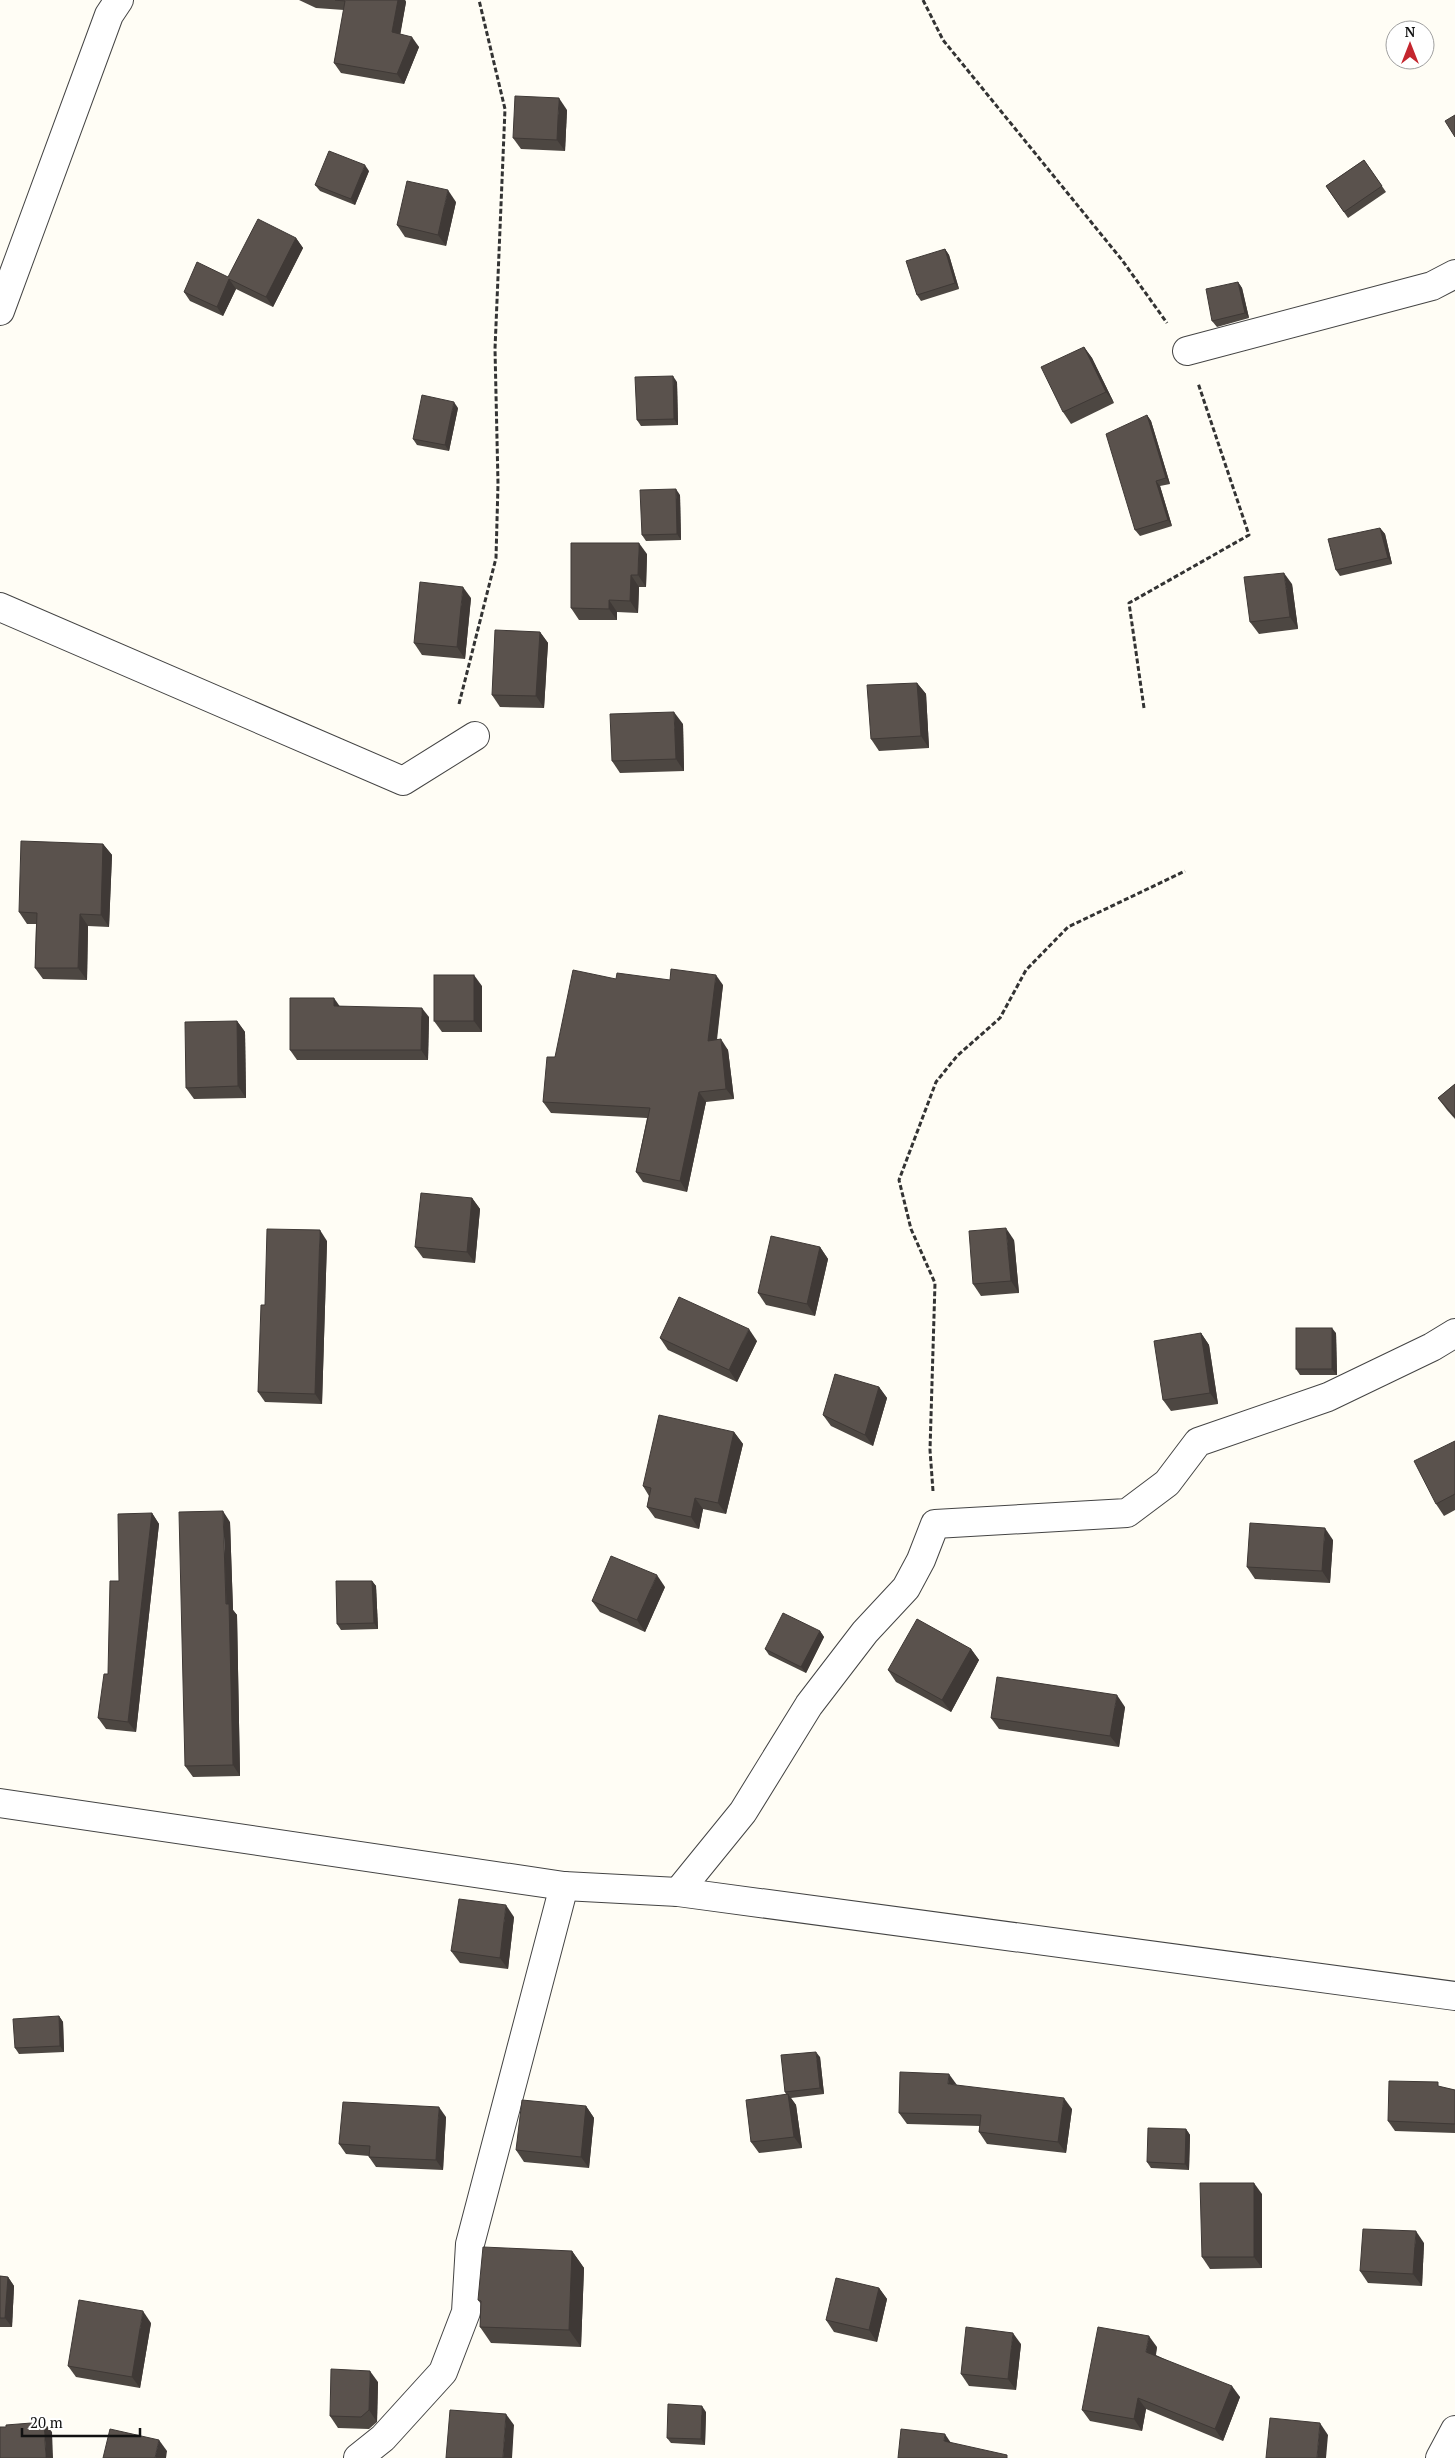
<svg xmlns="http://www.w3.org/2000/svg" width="1455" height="2458" font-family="'PT Serif',serif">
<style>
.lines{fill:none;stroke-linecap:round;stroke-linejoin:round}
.minor-casing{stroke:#444;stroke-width:30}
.tertiary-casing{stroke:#444;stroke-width:30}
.path{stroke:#333;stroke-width:3;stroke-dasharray:5 2.5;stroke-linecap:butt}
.minor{stroke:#fff;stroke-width:28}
.tertiary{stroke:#fff;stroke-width:28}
.wall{fill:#4d4742}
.shaded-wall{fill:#3f3936}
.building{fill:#5a524d;stroke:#3f3936}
</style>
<rect width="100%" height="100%" fill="#fffdf5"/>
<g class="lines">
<!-- minor casing -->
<g class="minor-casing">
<g id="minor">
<path d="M0,311L109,15L119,0"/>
<path d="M1187,351L1432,286L1455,274"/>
<path d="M0,607L403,781L475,736"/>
<path d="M678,1892L743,1812L809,1705L865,1632L906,1588L921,1560L935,1524L1127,1513L1167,1483L1198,1442L1328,1397L1432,1347L1455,1333"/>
<path d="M358,2458L383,2438L443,2372L466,2312L470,2244L564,1886"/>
<path d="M1440,2458L1455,2430"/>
</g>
</g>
<!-- tertiary casing -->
<g class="tertiary-casing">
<path id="tertiary" d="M0,1803L564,1886L678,1892L1455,1996"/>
</g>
<!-- path -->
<g class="path">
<path d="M923,0L943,40L1122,260L1167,323"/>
<path d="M459,704L496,558L498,484L495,349L505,109L479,0"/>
<path d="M1144,708L1129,603L1249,535L1198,383"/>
<path d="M933,1491L930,1450L935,1283L911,1229L899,1180L936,1082L957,1056L1000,1018L1026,970L1068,927L1185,871"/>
</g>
<!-- minor -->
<use href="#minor" class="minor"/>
<!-- tertiary -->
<use href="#tertiary" class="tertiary"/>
</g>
<!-- wall -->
<g class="wall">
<path d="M299,0H405L406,2L400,34L419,47L404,84L341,73L334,63L344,10L316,8Z"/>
<path d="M567,110L565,151L521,149L513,138Z"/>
<path d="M1364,160L1386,192L1348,218L1326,186Z"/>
<path d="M369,171L355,205L320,191L315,185Z"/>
<path d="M456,202L446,246L405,237L397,225Z"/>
<path d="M296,238L303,248L273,307L236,289L223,316L190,301L184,292L228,277Z"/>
<path d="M945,249L949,255L959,289L921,301L917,295Z"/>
<path d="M1238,282L1242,288L1249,318L1217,327L1212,321Z"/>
<path d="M1084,347L1092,358L1114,403L1071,424L1063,412Z"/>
<path d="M677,382L678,425L641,426L637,420Z"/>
<path d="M458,408L449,451L417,445L413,439Z"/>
<path d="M1147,415L1151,421L1170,484L1160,486L1172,526L1140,536L1135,530Z"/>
<path d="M680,495L681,540L646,541L642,535Z"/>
<path d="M1380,528L1385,534L1392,564L1340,576L1336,570Z"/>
<path d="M647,554L646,587H639L638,613L617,612V620H579L571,608Z"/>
<path d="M1292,584L1298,629L1259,634L1250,622Z"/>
<path d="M471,598L465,659L422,655L414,643Z"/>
<path d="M540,632L548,643L544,708L500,707L492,695Z"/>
<path d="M917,683L926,694L929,748L879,751L871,739Z"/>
<path d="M683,724L684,771L620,773L612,761Z"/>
<path d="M103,844L112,855L109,927L88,926L87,980L43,979L35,968L36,924H27L19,912Z"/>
<path d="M616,979L670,980L723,985L717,1040L728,1050L734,1099L706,1102L687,1192L643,1182L636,1172L647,1118L551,1113L543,1102L555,1057Z"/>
<path d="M482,986V1032H442L434,1021Z"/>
<path d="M340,1006L429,1017L428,1060H297L290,1050Z"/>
<path d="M237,1021L245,1032L246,1098L194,1099L186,1088Z"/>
<path d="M1455,1084V1119L1447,1110L1438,1098Z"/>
<path d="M472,1198L480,1209L475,1263L423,1258L415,1247Z"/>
<path d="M1014,1240L1019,1293L981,1296L973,1284Z"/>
<path d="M327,1241L322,1404L265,1402L258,1392L265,1305Z"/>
<path d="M820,1247L828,1259L815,1316L766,1305L758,1293Z"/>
<path d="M1201,1333L1209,1345L1218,1404L1171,1411L1163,1400Z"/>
<path d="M1336,1333L1337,1375H1300L1296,1369Z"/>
<path d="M660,1338L757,1341L737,1382L668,1350Z"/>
<path d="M879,1387L887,1398L873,1446L831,1426L823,1415Z"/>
<path d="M734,1432L743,1444L726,1514L703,1509L699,1529L655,1518L647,1507L649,1496L643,1486Z"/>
<path d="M1455,1441V1510L1444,1516L1436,1504Z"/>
<path d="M152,1513L159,1524L136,1732L106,1729L98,1718L108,1674L119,1581Z"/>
<path d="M230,1522L233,1610L237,1615L240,1776L193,1777L185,1766Z"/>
<path d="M1333,1540L1330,1583L1255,1579L1247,1567Z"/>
<path d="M372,1581L376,1586L378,1629L341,1630L337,1624Z"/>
<path d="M665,1587L645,1632L600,1612L592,1601Z"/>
<path d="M820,1631L824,1637L806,1673L769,1655L765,1649Z"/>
<path d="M971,1649L979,1660L951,1712L896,1682L888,1670Z"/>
<path d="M1125,1707L1119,1747L999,1729L991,1718Z"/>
<path d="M514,1917L508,1969L460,1963L451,1951Z"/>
<path d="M59,2016L63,2022L64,2052L19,2054L15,2048Z"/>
<path d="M820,2057L824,2094L791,2098L796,2105L802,2148L759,2153L751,2142L786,2094L785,2092Z"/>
<path d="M956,2085L1072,2109L1066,2153L987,2144L979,2132L980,2126L907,2124L899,2113Z"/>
<path d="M1441,2087L1455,2090V2133L1395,2131L1388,2121Z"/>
<path d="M586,2106L594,2118L589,2168L524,2162L516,2150Z"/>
<path d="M446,2117L443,2170L376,2167L369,2157V2156L346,2154L339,2144Z"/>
<path d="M1186,2129L1190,2135L1189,2170L1151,2168L1147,2162Z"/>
<path d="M1262,2194V2268L1210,2269L1202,2257Z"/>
<path d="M1424,2243L1422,2286L1368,2283L1360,2271Z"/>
<path d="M572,2251L584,2268L581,2347L491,2343L480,2327L481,2304L478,2300Z"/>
<path d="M0,2276L8,2277L14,2286L12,2327H0Z"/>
<path d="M879,2288L887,2299L877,2342L834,2332L826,2320Z"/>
<path d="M151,2323L140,2388L76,2377L68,2366Z"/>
<path d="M1021,2344L1016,2390L969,2386L961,2374Z"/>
<path d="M1157,2347L1156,2355L1240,2397L1223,2441L1146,2409L1142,2431L1090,2421L1082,2410Z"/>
<path d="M378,2382L377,2422L369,2429L338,2428L330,2416Z"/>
<path d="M706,2412L705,2445L671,2443L667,2438Z"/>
</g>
<!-- shaded-wall -->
<g class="shaded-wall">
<path d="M398,0H405L406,2L399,42L392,32Z"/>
<path d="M412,37L419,47L404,84L397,74Z"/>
<path d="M559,98L567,110L565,151L557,140Z"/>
<path d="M365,165L369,171L355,205L351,199Z"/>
<path d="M448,190L456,202L446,246L438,235Z"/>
<path d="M296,238L303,248L273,307L266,297Z"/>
<path d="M945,249L949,255L959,289L955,283Z"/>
<path d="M229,279L236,289L223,316L217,307Z"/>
<path d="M1238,282L1242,288L1249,318L1245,313Z"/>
<path d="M1084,347L1092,358L1114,403L1106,392Z"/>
<path d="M673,376L677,382L678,425L674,419Z"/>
<path d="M454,402L458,408L449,451L445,445Z"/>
<path d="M1147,415L1151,421L1170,484L1166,478Z"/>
<path d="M1156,481L1160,486L1172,526L1168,520Z"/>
<path d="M676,489L680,495L681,540L677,534Z"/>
<path d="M1380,528L1385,534L1392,564L1388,558Z"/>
<path d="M639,543L647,554L646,587L638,575Z"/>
<path d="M1284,573L1292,584L1298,629L1290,617Z"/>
<path d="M631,575L639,587L638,613L630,601Z"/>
<path d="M463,587L471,598L465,659L457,647Z"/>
<path d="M609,600L617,612V620L609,609Z"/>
<path d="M540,632L548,643L544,708L536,696Z"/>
<path d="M917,683L926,694L929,748L921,736Z"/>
<path d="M674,712L683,724L684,771L676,759Z"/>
<path d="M103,844L112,855L109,927L101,915Z"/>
<path d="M80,914L88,926L87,980L78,968Z"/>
<path d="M474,975L482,986V1032L474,1021Z"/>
<path d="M716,975L723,985L715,1051L708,1041Z"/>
<path d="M334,998L341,1008L334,1006Z"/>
<path d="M422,1008L429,1017L428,1060L421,1050Z"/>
<path d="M237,1021L245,1032L246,1098L238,1086Z"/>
<path d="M721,1039L728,1050L734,1099L726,1089Z"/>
<path d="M699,1092L706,1102L687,1192L680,1181Z"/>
<path d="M472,1198L480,1209L475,1263L467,1252Z"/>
<path d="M1006,1228L1014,1240L1019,1293L1011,1281Z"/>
<path d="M320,1230L327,1241L322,1404L315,1394Z"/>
<path d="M820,1247L828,1259L815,1316L807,1304Z"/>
<path d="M1332,1328L1336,1333L1337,1375L1332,1369Z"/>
<path d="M749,1329L757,1341L737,1382L729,1370Z"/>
<path d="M1201,1333L1209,1345L1218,1404L1210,1393Z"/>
<path d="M879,1387L887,1398L873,1446L865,1435Z"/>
<path d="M734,1432L743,1444L726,1514L718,1503Z"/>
<path d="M695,1498L703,1509L699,1529L691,1517Z"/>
<path d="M223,1511L230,1522L233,1610L237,1615L240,1776L233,1765Z"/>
<path d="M152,1513L159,1524L136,1732L128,1722Z"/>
<path d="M1325,1528L1333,1540L1330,1583L1322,1571Z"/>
<path d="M657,1575L665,1587L645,1632L637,1620Z"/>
<path d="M372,1581L376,1586L378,1629L374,1623Z"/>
<path d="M820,1631L824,1637L806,1673L801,1667Z"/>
<path d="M971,1649L979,1660L951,1712L942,1700Z"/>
<path d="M1117,1695L1125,1707L1119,1747L1110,1736Z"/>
<path d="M506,1905L514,1917L508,1969L500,1958Z"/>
<path d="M59,2016L63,2022L64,2052L60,2046Z"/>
<path d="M816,2052L820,2057L824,2094L820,2088Z"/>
<path d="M949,2074L957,2085L948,2084Z"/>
<path d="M788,2094L796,2105L802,2148L794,2137Z"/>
<path d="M1064,2098L1072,2109L1066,2153L1058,2142Z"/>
<path d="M586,2106L594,2118L589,2168L581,2157Z"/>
<path d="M439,2107L446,2117L443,2170L436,2160Z"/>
<path d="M1186,2129L1190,2135L1189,2170L1185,2164Z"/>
<path d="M1254,2183L1262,2194V2268L1254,2257Z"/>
<path d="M1416,2231L1424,2243L1422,2286L1413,2274Z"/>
<path d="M572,2251L584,2268L581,2347L569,2330Z"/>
<path d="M8,2277L14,2286L12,2327L5,2318Z"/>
<path d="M879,2288L887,2299L877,2342L869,2330Z"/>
<path d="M143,2311L151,2323L140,2388L132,2377Z"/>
<path d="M1013,2333L1021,2344L1016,2390L1008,2379Z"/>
<path d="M1149,2336L1157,2347L1154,2363L1146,2352Z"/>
<path d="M370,2371L378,2382L377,2422L369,2410Z"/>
<path d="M1232,2386L1240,2397L1223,2441L1215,2429Z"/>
<path d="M1138,2398L1146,2409L1142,2431L1134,2419Z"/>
<path d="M702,2406L706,2412L705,2445L701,2439Z"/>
<path d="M506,2414L514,2425L512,2458H503Z"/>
<path d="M44,2422L52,2432L53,2458H46Z"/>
<path d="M1320,2423L1328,2435L1326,2458H1317Z"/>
<path d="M945,2434L953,2446L944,2441Z"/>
<path d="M159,2440L167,2451L166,2458H155Z"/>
</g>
<!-- building -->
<g class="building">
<path d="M335,0H398L392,32L412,37L397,74L334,63L345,1Z"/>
<path d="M515,96L559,98L557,140L513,138Z"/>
<path d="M1455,115V137L1445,121Z"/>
<path d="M329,151L365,165L351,199L315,185Z"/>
<path d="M1364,160L1382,186L1344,212L1326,186Z"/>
<path d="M407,181L448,190L438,235L397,225Z"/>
<path d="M258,219L296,238L266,297L229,279L217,307L184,292L197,262L228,277Z"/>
<path d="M945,249L955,283L917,295L906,261Z"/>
<path d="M1238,282L1245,313L1212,321L1206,289Z"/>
<path d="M1084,347L1106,392L1063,412L1041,367Z"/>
<path d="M673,376L674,419L637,420L635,377Z"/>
<path d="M422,395L454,402L445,445L413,439Z"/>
<path d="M1147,415L1166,478L1156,481L1168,520L1135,530L1106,434Z"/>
<path d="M676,489L677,534L642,535L640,490Z"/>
<path d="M1380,528L1388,558L1336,570L1328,539Z"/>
<path d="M571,543H639L638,575H631L630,601L609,600V609L571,608Z"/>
<path d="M1284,573L1290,617L1250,622L1244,577Z"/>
<path d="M420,582L463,587L457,647L414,643Z"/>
<path d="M495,630L540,632L536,696L492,695Z"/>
<path d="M917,683L921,736L871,739L867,685Z"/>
<path d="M674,712L676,759L612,761L610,714Z"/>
<path d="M21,841L103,844L101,915L80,914L78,968H35L37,913L19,912Z"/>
<path d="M671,969L716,975L708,1041L721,1039L726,1089L699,1092L680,1181L636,1172L650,1108L543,1102L547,1057H555L573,970L616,979L617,973L670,980Z"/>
<rect x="434" y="975" width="40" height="46"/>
<path d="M290,998H334V1006L422,1008L421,1050H290Z"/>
<path d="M237,1021L238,1086L186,1088L185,1022Z"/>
<path d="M1455,1084V1117L1438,1098Z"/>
<path d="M421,1193L472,1198L467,1252L415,1247Z"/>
<path d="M1006,1228L1011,1281L973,1284L969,1231Z"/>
<path d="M267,1229L320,1230L315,1394L258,1392L261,1305H265Z"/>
<path d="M771,1236L820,1247L807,1304L758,1293Z"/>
<path d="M679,1297L749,1329L729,1370L660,1338Z"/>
<rect x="1296" y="1328" width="36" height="41"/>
<path d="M1201,1333L1210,1393L1163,1400L1154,1341Z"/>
<path d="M835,1374L879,1387L865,1435L823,1415Z"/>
<path d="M659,1415L734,1432L718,1503L695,1498L691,1517L647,1507L651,1488L643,1486Z"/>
<path d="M1455,1441V1494L1436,1504L1414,1461Z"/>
<path d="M223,1511L226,1604H229L233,1765L185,1766L179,1512Z"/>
<path d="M152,1513L128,1722L98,1718L104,1674H108L110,1581H119L118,1514Z"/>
<path d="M1250,1523L1325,1528L1322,1571L1247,1567Z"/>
<path d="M611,1556L657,1575L637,1620L592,1601Z"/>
<path d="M336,1581H372L374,1623L337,1624Z"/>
<path d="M783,1613L820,1631L801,1667L765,1649Z"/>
<path d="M917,1619L971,1649L942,1700L888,1670Z"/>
<path d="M997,1677L1117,1695L1110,1736L991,1718Z"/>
<path d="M459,1899L506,1905L500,1958L451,1951Z"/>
<path d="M59,2016L60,2046L15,2048L13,2019Z"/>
<path d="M816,2052L820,2088L785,2092L781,2055Z"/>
<path d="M900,2072L949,2074L948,2084L1064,2098L1058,2142L979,2132L981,2115L899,2113Z"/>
<path d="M1389,2081L1438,2082V2086L1455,2090V2124L1388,2121Z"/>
<path d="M788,2094L794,2137L751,2142L746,2100Z"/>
<path d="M522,2100L586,2106L581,2157L516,2150Z"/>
<path d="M343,2102L439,2107L436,2160L369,2157L370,2146L339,2144Z"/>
<path d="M1148,2128L1186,2129L1185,2164L1147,2162Z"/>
<path d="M1200,2183H1254V2257H1202Z"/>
<path d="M1363,2229L1416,2231L1413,2274L1360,2271Z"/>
<path d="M483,2247L572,2251L569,2330L480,2327L481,2301L478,2300Z"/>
<path d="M0,2276L8,2277L5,2318H0Z"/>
<path d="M836,2278L879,2288L869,2330L826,2320Z"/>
<path d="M79,2300L143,2311L132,2377L68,2366Z"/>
<path d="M966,2327L1013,2333L1008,2379L961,2374Z"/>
<path d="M1098,2327L1149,2336L1146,2352L1232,2386L1215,2429L1138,2398L1134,2419L1082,2410Z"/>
<path d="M331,2369L370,2371L369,2410L361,2417L330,2416Z"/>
<path d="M668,2404L702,2406L701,2439L667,2438Z"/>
<path d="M450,2410L506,2414L503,2458H446Z"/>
<path d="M1270,2418L1320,2423L1317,2458H1266Z"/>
<path d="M44,2422L46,2458H0V2427H6V2425Z"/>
<path d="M110,2429L159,2440L155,2458H103Z"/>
<path d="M901,2429L945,2434L944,2441L1007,2455V2458H898Z"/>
</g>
<!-- north arrow -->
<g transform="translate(1410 45)"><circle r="24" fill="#ffffff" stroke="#a0a0a0"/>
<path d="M0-4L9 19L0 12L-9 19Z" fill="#c4262e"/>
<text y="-8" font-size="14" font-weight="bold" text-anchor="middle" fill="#111111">N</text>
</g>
<!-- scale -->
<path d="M22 2428v8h118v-8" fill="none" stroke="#111111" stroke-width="2.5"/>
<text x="30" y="2428" font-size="15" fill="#111111" stroke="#ffffff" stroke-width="4" paint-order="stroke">20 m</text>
</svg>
